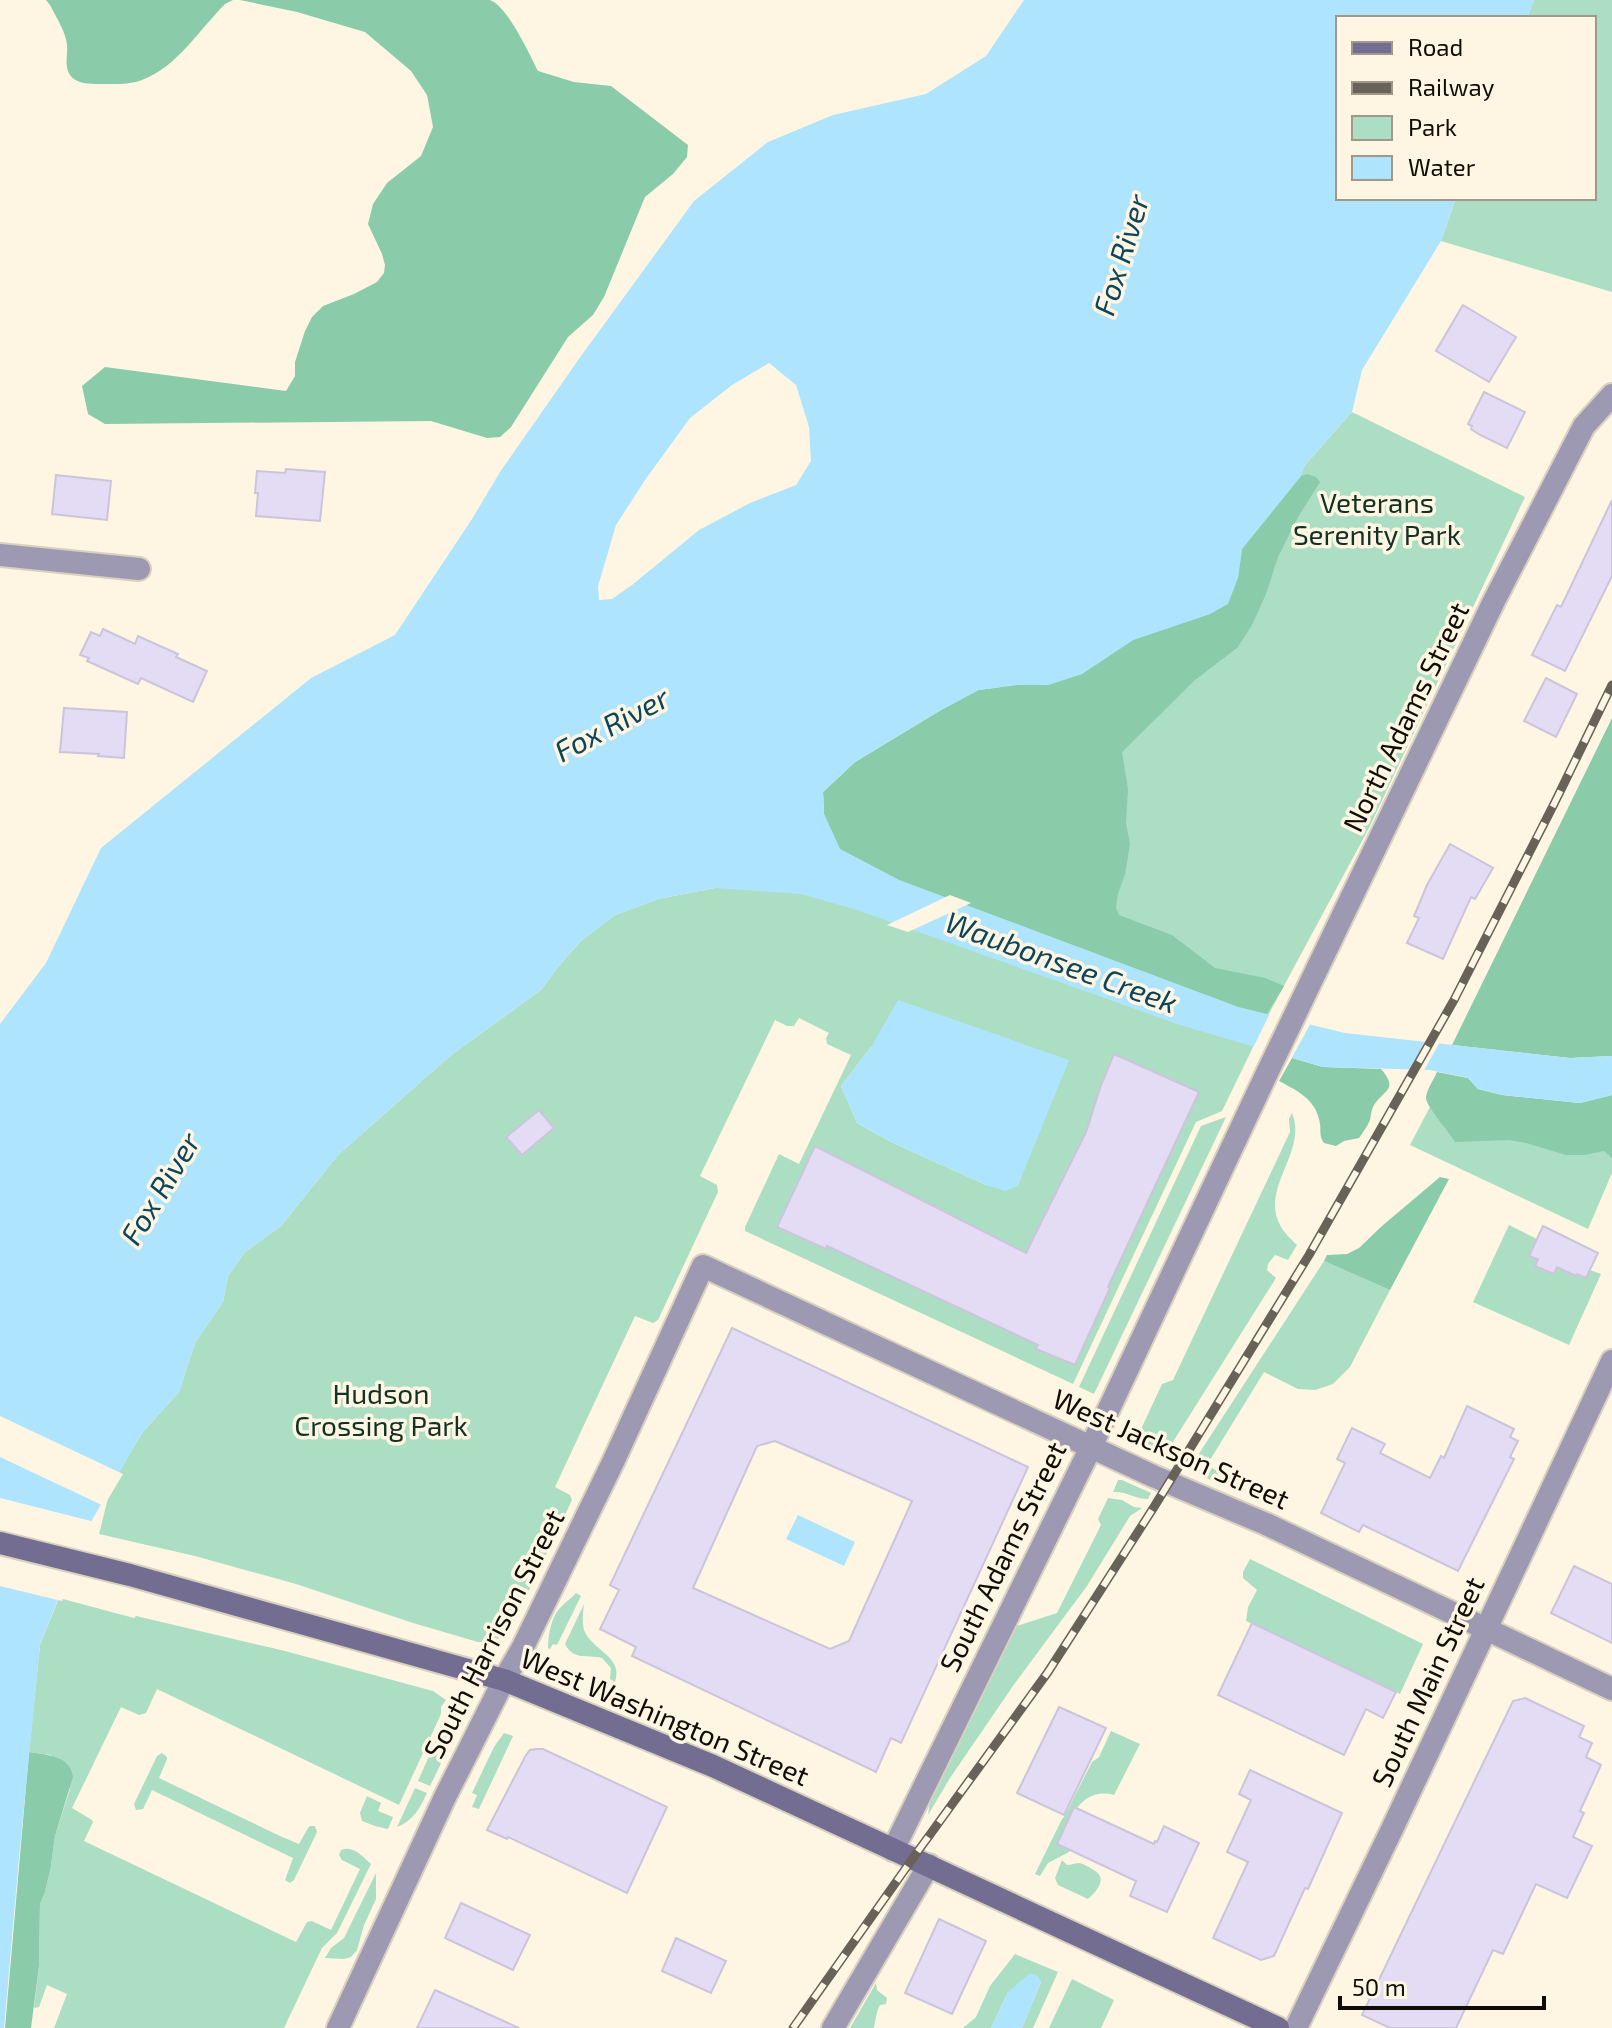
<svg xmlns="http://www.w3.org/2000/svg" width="1612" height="2028" font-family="'Exo 2',sans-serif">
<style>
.green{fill:#acdec3;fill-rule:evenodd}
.forest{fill:#8acbaa}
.water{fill:#afe4fe;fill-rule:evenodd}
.pier{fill:#fef6e3}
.building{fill:#e3dcf4;stroke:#cbc5dc;stroke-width:2;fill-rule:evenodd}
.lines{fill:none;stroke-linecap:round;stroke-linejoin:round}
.minor-casing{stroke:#d8d1c0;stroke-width:26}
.secondary-casing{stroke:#d8d1c0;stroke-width:26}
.minor{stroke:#9d99b3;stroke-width:22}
.secondary{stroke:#736d91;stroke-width:22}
.rail-casing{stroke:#686258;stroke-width:9}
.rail{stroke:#fef6e3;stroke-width:6;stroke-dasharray:18;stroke-linecap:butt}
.labels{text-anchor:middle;stroke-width:7;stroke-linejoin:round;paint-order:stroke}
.park-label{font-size:28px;fill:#133124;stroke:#fef6e3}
.street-label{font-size:28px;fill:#100c06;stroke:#fef6e3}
.water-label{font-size:30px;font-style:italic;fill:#0c455c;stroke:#fef6e3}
</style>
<rect width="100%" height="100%" fill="#fef6e3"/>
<!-- green -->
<g class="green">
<path d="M1534,0H1612V292L1441,241L1456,198H1594V18H1527Z"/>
<path d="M1352,412L1525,497L1369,828L1272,1008L1222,1111L1196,1122L1073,1384L745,1231V1227L779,1154L799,1164L851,1055L827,1044L826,1038L829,1033L799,1018L794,1026H787L775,1020L700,1176L717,1185L718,1192L658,1320L653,1323L635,1316L555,1487L570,1495L572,1500L512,1626L500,1638L491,1642H478L413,1623L296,1584L195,1556L99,1534L111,1486L142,1433L179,1392L195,1343L223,1302L228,1276L245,1252L281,1226L338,1155L450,1056L541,990L559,966L581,941L615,915L658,899L715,888L1300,476L1305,465ZM871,1047L986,1185L891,1142L857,1123L841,1086Z"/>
<path d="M1444,1080L1612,1137V1173L1588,1229L1410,1145Z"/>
<path d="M1292,1113C1308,1151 1260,1188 1280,1225C1284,1233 1291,1239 1297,1245L1288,1260L1275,1255L1268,1264L1267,1270L1276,1278L1166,1453C1154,1458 1143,1451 1135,1442L1162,1384L1173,1380L1290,1132L1289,1119Z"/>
<path d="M1226,1117L1094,1394L1079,1387L1201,1126Z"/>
<path d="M1509,1225L1537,1239L1530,1256L1538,1259L1536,1266L1554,1274L1557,1267L1576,1276L1577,1274L1586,1278L1590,1270L1601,1274L1569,1345L1473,1302Z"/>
<path d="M1324,1261L1390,1290L1350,1367L1333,1384L1315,1390L1298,1389L1264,1372L1207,1465L1222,1474L1224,1471L1234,1475L1230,1483L1222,1486L1189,1469Z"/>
<path d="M1118,1480H1122L1151,1493L1148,1499C1135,1499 1126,1491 1113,1492Z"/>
<path d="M1108,1498L1122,1500L1134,1507L1142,1508L1130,1516L1087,1586L1015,1683L950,1778L928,1815L930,1801L936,1785L1017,1626L1057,1613L1101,1525L1098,1519Z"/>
<path d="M1250,1559L1423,1644L1400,1694L1246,1621L1248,1607L1257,1590L1243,1578V1572Z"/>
<path d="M576,1593L581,1596L557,1645L553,1644L550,1649L548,1648C548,1636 551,1617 560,1608C565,1602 571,1599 576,1593Z"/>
<path d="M59,1598L134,1618L136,1616L285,1651L433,1691L446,1700L441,1707V1714L399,1805L157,1689L146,1713L139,1715L121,1707L72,1808L92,1820L93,1822L84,1841L296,1942L307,1922L312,1921L331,1930L360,1869L342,1860L339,1855L341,1850C353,1845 362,1856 371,1864L337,1933L322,1948L284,2028H54L67,1994L47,1985L39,2007L34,2008L39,1966L40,1904L45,1892L51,1866L55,1836L70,1789L51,1755L29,1752L40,1645Z"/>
<path d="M584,1604C583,1612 582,1621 584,1630C592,1651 624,1656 615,1682L610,1679L611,1668L602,1658C586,1654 574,1661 565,1644Z"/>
<path d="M452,1717L448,1749L430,1786L418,1781L439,1734Z"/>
<path d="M1111,1731L1140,1744L1114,1795C1082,1786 1068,1820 1057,1843L1070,1850L1069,1852L1048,1863L1040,1876L1035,1874L1061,1821L1065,1815L1092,1762L1099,1757Z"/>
<path d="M504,1733L513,1736L479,1809L472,1807L477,1795L472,1793L494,1747Z"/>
<path d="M162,1753L167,1757V1759L159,1778L280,1836L299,1844L308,1828L310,1826H315L317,1832L294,1880L290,1883L285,1880L293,1858L152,1790L143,1809L136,1810L134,1804L157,1756Z"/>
<path d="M415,1788L427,1793C420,1808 413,1821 397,1827Z"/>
<path d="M367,1796L381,1803L378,1811L393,1817L388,1829L375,1826L362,1821L360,1813Z"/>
<path d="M1062,1860L1067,1865C1071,1865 1075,1863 1080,1863C1083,1864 1089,1867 1092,1869C1108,1877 1099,1889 1088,1899L1058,1885L1055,1878Z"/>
<path d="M376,1873V1899L364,1925L357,1950L351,1957L344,1959L325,1958L331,1948L344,1938Z"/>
<path d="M1015,1954L1058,1972L1033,2028H1022L1041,1982L1008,1992L991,2028H963L976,2017L990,1986Z"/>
<path d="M1072,1979L1114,2000L1101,2028H1049Z"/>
<path d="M876,1983L877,1990L887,1998L886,2004L880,2005C877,2009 875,2022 874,2028H850Z"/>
</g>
<!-- forest -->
<g class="forest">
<path d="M46,0H233L225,4C200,29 177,67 142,80C128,85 114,84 99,84C90,84 76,84 70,75C64,66 68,56 67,45C66,32 56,17 50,5Z"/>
<path d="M240,0H490C508,7 529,53 538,71L574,82L611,86L688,145L687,157L673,174L645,197L604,297L593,315L568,337L511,427L500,437L487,438L431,421L105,424L88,414L82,386L105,367L286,391L295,376V362L305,331L312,317L323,306L354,294L377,282L384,273L385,265L382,254L368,224L373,204L387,183L421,156L433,127L427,95L411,71L365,32L297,12Z"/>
<path d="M1307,474L1316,477L1320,482L1298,517L1278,557L1266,594L1252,625L1237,648L1195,680L1122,752L1128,789L1126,823L1130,844L1125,874L1118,894L1116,908L1119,915L1172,935L1215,968L1265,978L1284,986L1267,1014L1238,1007L899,880L840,849L824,814L823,792L855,762L941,710L978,690L1017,685H1048L1082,674L1133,640L1210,614L1238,578L1242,549L1301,476Z"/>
<path d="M1612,718V1056L1570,1058L1452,1045Z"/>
<path d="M1292,1058L1323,1067L1381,1069C1400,1091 1382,1090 1373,1107C1371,1111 1371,1116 1370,1120C1367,1127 1363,1132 1359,1138L1344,1141L1336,1146L1324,1143C1319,1136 1321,1132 1320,1124C1317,1100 1298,1091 1279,1081Z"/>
<path d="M1437,1072L1468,1078L1478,1089L1502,1095L1580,1103L1612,1095V1158L1604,1151L1584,1155H1566L1526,1143L1509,1140L1455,1142C1449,1131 1425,1106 1426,1097C1427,1089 1434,1079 1437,1072Z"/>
<path d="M1440,1177L1449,1179L1390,1290L1324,1261L1327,1255L1347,1254L1359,1248L1382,1226Z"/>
<path d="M29,1752C47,1755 70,1755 73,1777L55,1836L51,1866L45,1892L40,1904L39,1966L31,2028H5Z"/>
</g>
<!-- water -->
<g class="water">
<path d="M1024,0H1534L1527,18H1338V198H1456L1441,241L1362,370L1352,412L1305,465L1301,476L1242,549L1238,578L1228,604L1210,614L1133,640L1082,674L1048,685H1017L979,690L941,710L855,762L823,792L824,814L840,849L899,880L1238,1007L1345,1033L1570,1058L1612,1056V1095L1580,1103L1502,1095L1478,1089L1468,1078L1430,1070L1323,1067L1180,1025L857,910L801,894L715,888L658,899L615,915L581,941L559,966L541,990L450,1056L338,1155L281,1226L245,1252L228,1276L223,1302L195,1343L179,1392L142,1433L84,1534L40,1645L19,1858L4,2028H0V1024L46,963L101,848L311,678L395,635L472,519L500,472L581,356L694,201L768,142L833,115L926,94L986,56ZM769,363L796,385L809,427L811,461L796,485L750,503L699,530L632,585L612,599L599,600L598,586L616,525L645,480L690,418L732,385Z"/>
<path d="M898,1000L1069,1060L1018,1186L1005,1191L986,1185L891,1142L857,1123L841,1086L871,1047Z"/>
<path d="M798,1515L855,1542L844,1566L786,1539Z"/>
<path d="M1030,1973L1038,1976L1041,1982L1022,2028H991L1008,1992Z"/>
</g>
<!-- pier -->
<g class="pier">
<path d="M950,895L971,903L908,932L887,925Z"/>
<path d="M1271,1011L1312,1021L1290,1061L1252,1050Z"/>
<path d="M1427,1038L1441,1040L1422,1074L1408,1073Z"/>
<path d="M0,1416L123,1474L104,1506L0,1457Z"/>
<path d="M0,1498L95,1522L87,1536L62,1601L0,1586Z"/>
</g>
<!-- building -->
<g class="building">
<path d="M1463,305L1516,337L1489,382L1436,351Z"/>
<path d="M1484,392L1525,412L1507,448L1480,435L1471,429L1472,426L1468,424Z"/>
<path d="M286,469L325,472L320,521L256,516L258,493H255L257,471L285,473Z"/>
<path d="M56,475L111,481L107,520L52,514Z"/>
<path d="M1612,500V576L1565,671L1532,655L1557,605L1561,607Z"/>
<path d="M103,629L135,644L138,636L178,654L176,657L207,671L193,702L141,678L138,684L87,661L89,658L80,655L91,632L100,636Z"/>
<path d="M1546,678L1577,694L1556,737L1524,721Z"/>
<path d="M64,708L127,712L124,758L98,756L99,754L60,752Z"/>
<path d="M1450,844L1493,868L1475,899L1471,897L1443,959L1407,943L1419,918L1414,916L1427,885Z"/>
<path d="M1114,1054L1199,1092L1108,1287L1110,1288L1075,1365L1036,1349L1038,1345L827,1246L826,1249L777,1227L815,1146L1026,1253L1086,1132L1101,1085Z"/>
<path d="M539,1110L554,1128L522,1155L506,1137Z"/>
<path d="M1543,1226L1598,1253L1586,1278L1577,1274L1576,1276L1557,1267L1554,1274L1535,1266L1538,1259L1529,1256Z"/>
<path d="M732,1328L1028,1467L901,1743L891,1738L876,1772L632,1656L636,1647L600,1629L619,1590L610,1585ZM775,1441L912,1501L849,1641L830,1649L693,1588L757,1446Z"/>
<path d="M1467,1406L1514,1429L1510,1437L1518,1441L1510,1457L1514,1459L1458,1571L1363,1525L1359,1532L1321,1513L1345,1463L1337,1459L1352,1428L1385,1444L1380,1453L1430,1478L1441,1456L1444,1458Z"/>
<path d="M1574,1566L1612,1584V1643L1551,1613Z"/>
<path d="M1252,1623L1396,1692L1383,1718L1366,1709L1344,1755L1218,1695Z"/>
<path d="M1525,1698L1584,1726L1579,1737L1592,1743L1586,1757L1601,1765L1580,1811L1584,1813L1573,1837L1592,1846L1567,1898L1536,1884L1503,1954L1493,1950L1456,2028H1390L1362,2015L1513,1701Z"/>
<path d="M1059,1707L1106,1728L1064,1815L1017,1793Z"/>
<path d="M536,1749H543L667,1807L627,1893L508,1837L507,1839L487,1830L526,1755L530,1750Z"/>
<path d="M1250,1770L1342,1813L1308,1889L1305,1888L1274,1956L1261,1960L1213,1938L1248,1862L1227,1852L1251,1800L1239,1794Z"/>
<path d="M1074,1807L1154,1844L1155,1841L1157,1842L1164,1826L1199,1843L1167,1912L1130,1896L1136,1881L1057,1844Z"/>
<path d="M461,1903L530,1935L513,1970L445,1938Z"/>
<path d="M939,1919L986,1941L952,2014L905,1993Z"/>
<path d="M676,1938L726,1961L711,1993L662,1971Z"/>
<path d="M435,1990L519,2028H417Z"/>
</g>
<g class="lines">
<!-- minor casing -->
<g class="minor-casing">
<g id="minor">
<path d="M0,555L139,569"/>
<path d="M893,1850L1091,1447L1267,1073L1494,601L1584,426L1612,395"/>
<path d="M338,2028L445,1797L504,1680L523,1647L614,1460L703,1266L1153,1476L1266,1524L1612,1689"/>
<path d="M833,2028L929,1865"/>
<path d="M1296,2028L1394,1825L1612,1361"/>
</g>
</g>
<!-- secondary casing -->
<g class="secondary-casing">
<path id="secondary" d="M0,1543L130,1575L504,1680L713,1766L1278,2028"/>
</g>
<!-- minor -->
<use href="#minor" class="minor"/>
<!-- secondary -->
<use href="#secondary" class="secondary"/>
<!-- rail casing -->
<g class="rail-casing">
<path id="rail" d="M793,2028L913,1858L1048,1672L1154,1507L1309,1255L1454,1000L1554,804L1612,685"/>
</g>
<!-- rail -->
<use href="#rail" class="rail"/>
</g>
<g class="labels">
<!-- park labels -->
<g class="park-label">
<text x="1377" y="513">Veterans<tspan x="1377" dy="32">Serenity Park</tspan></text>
<text x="381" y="1404">Hudson<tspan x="381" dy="32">Crossing Park</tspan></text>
</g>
<!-- street labels -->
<g class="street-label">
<text transform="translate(1406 717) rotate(-64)" y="10">North Adams Street</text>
<text transform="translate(1171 1449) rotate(24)" y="10">West Jackson Street</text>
<text transform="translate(1003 1557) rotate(-64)" y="10">South Adams Street</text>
<text transform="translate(494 1634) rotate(-63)" y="10">South Harrison Street</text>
<text transform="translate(1428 1682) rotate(-65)" y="10">South Main Street</text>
<text transform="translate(665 1717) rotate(23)" y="10">West Washington Street</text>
</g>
<!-- water labels -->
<g class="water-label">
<text transform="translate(1122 255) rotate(-73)" y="10">Fox River</text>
<text transform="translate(612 725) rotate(-28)" y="10">Fox River</text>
<text transform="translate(1061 963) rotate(20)" y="10">Waubonsee Creek</text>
<text transform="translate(161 1189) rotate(-59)" y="10">Fox River</text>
</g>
</g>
<!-- legend -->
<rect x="1336" y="16" width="260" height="184" fill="#fef6e3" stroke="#9f988b" stroke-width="2"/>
<rect x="1352" y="42" width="40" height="12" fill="#736d91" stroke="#9f988b" stroke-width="2"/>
<text x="1408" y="56" font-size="24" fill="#100c06">Road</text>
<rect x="1352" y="82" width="40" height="12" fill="#686258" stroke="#9f988b" stroke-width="2"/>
<text x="1408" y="96" font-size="24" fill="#100c06">Railway</text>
<rect x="1352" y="116" width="40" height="24" fill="#acdec3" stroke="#9f988b" stroke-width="2"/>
<text x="1408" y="136" font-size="24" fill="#100c06">Park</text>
<rect x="1352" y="156" width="40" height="24" fill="#afe4fe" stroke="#9f988b" stroke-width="2"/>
<text x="1408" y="176" font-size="24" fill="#100c06">Water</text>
<!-- scale -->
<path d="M1340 1996v12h204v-12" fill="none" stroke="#100c06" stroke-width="4"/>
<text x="1352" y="1996" font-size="24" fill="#100c06" stroke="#fef6e3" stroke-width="6" paint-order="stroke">50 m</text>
</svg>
